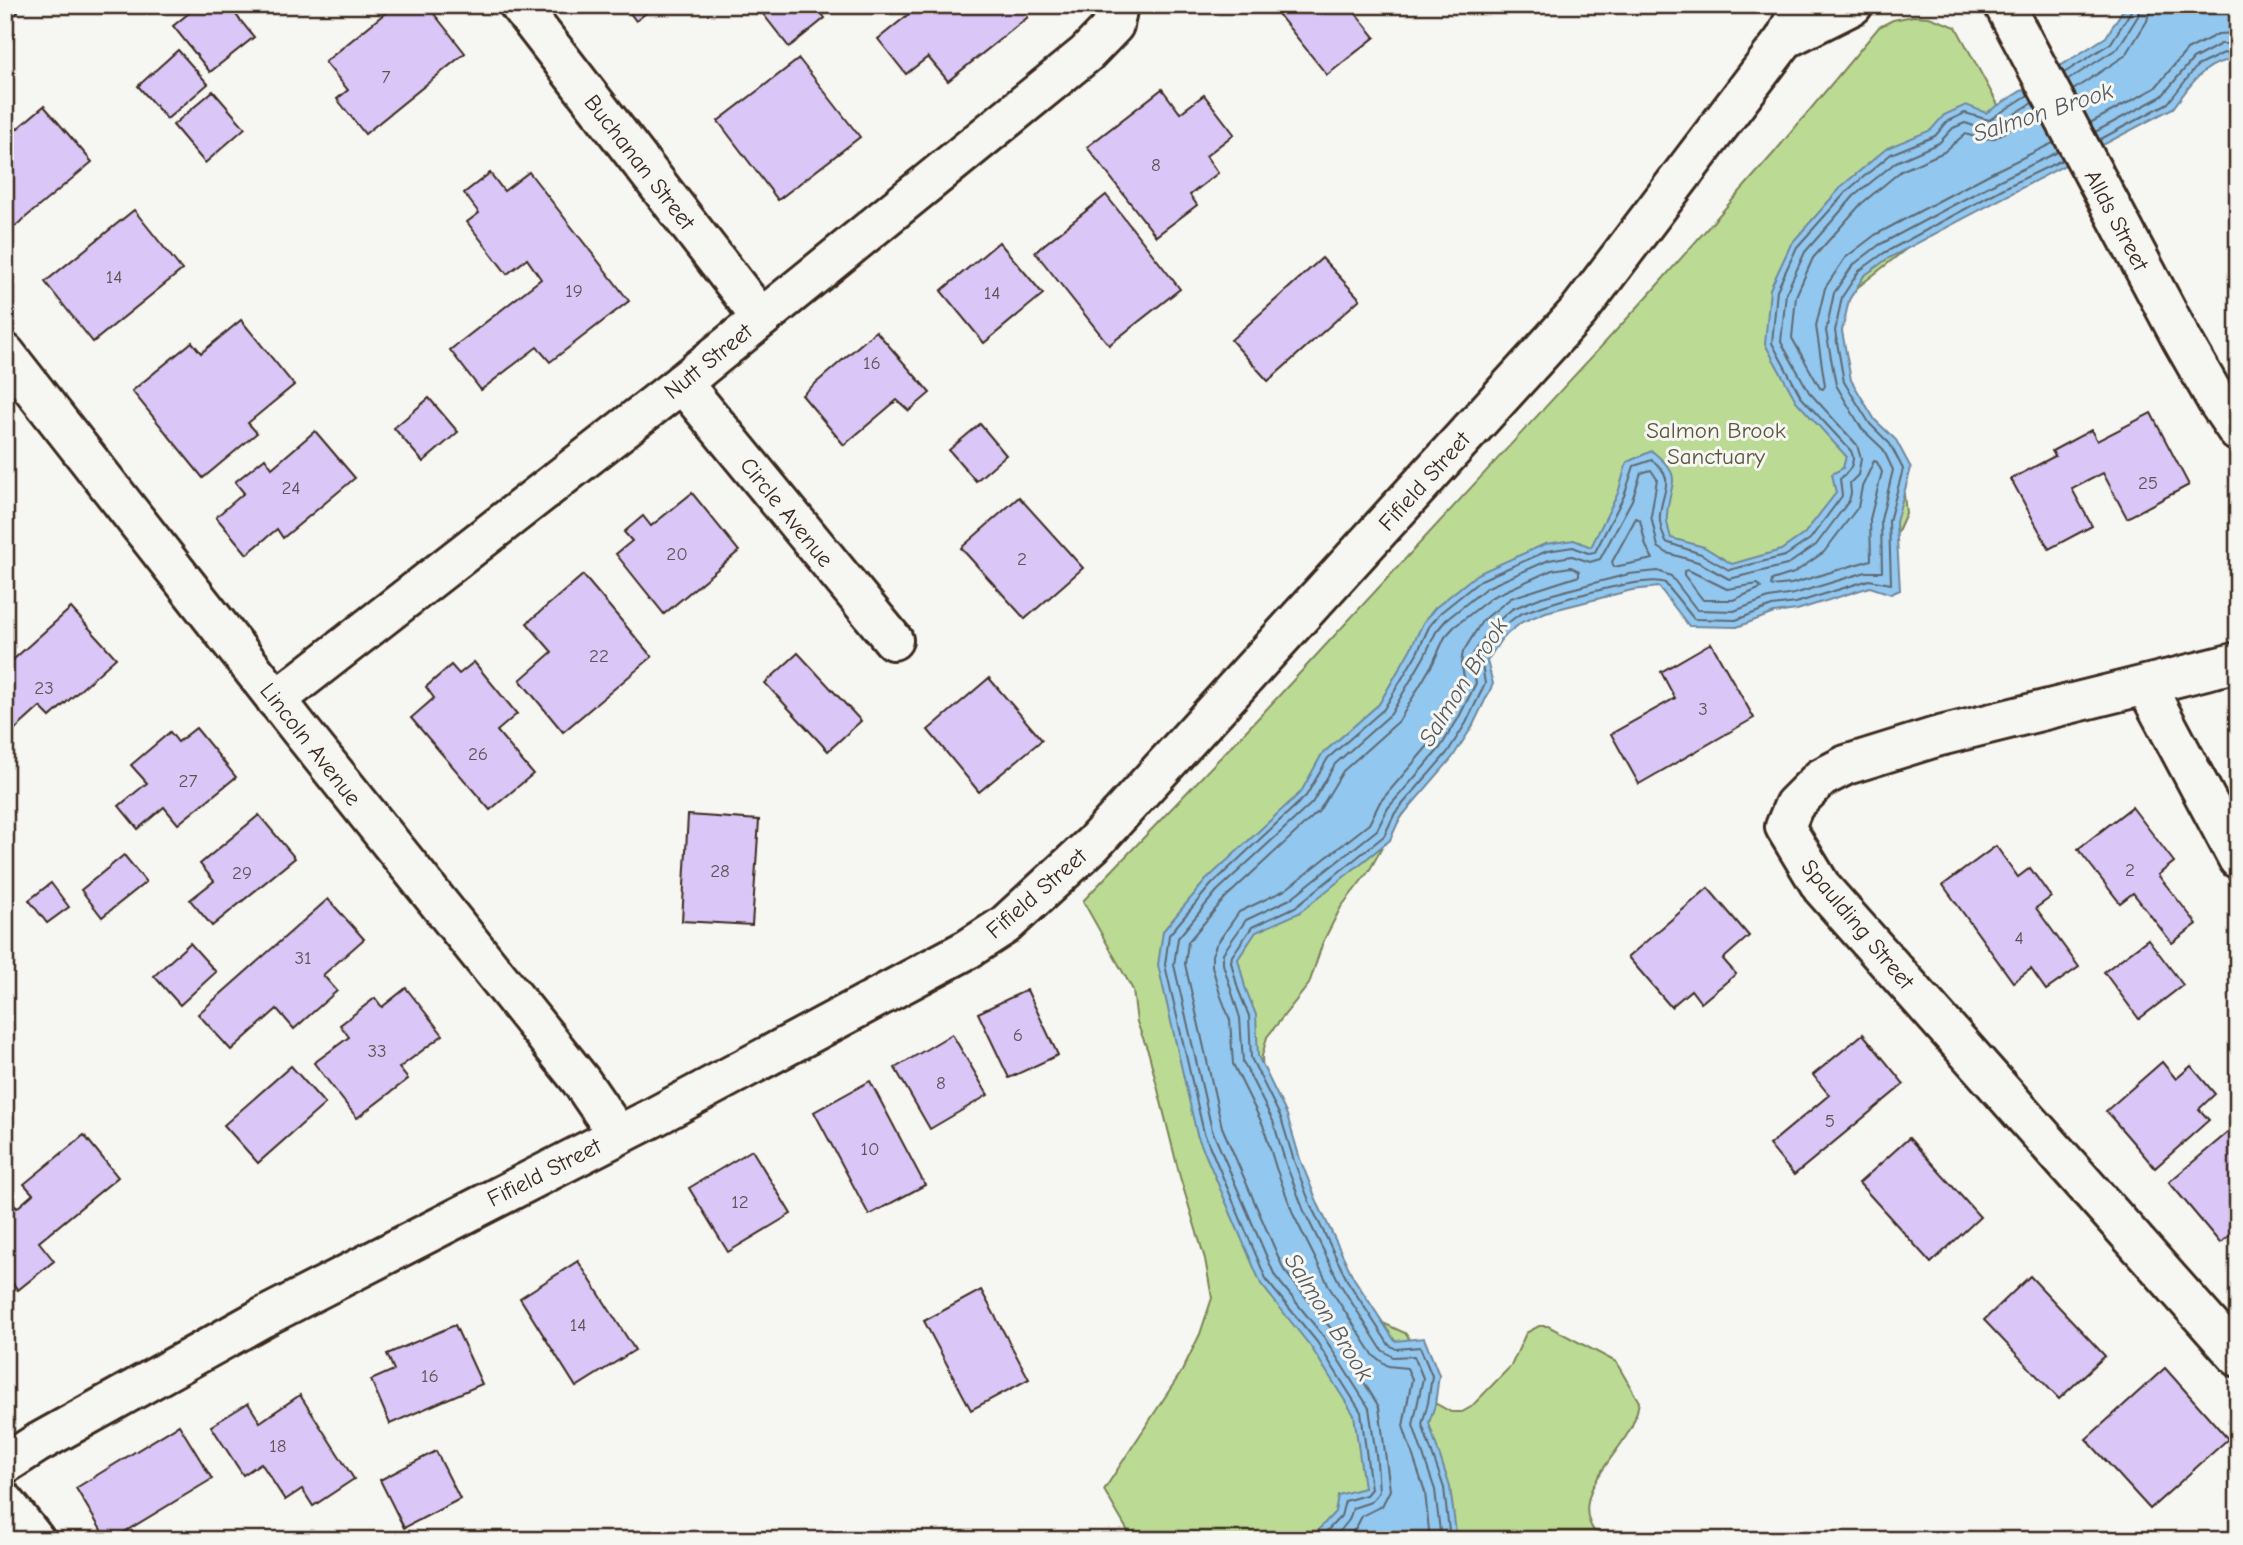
<svg xmlns="http://www.w3.org/2000/svg" width="2243" height="1545" font-family="'Comic Neue',sans-serif">
<style>
.green{fill:#bbdb94;stroke:#7b8259;stroke-width:2}
.water{fill:#92c7ef;stroke:#6f889b;stroke-width:2}
.lines{fill:none;stroke-linecap:round;stroke-linejoin:round}
.shore{stroke:#5e6972;stroke-width:2}
.building{fill:#dac6f7;stroke:#3b2a1e;stroke-width:2}
.minor-casing{stroke:#3b2a1e;stroke-width:44}
.tertiary-casing{stroke:#3b2a1e;stroke-width:44}
.minor{stroke:#f6f6f2;stroke-width:38}
.tertiary{stroke:#f6f6f2;stroke-width:38}
.labels{text-anchor:middle;stroke-width:6;stroke-linejoin:round;paint-order:stroke}
.number-label{font-size:19px;fill:#635154}
.street-label{font-size:23px;fill:#3b2a1e;stroke:#f6f6f2}
.park-label{font-size:23px;fill:#5b563c;stroke:#f6f6f2}
.water-label{font-size:24px;font-style:italic;fill:#55595d;stroke:#f6f6f2}
</style>
<rect width="100%" height="100%" fill="#f6f6f2"/>
<filter id="ink" filterUnits="userSpaceOnUse"><feTurbulence type="fractalNoise" baseFrequency=".0143" numOctaves="2"/><feDisplacementMap in="SourceGraphic" scale="14" xChannelSelector="R" yChannelSelector="G"/><feConvolveMatrix kernelMatrix="1 2 1 2 8 2 1 2 1" color-interpolation-filters="sRGB"/></filter>
<g filter="url(#ink)">
<!-- green -->
<path class="green" d="M1913,16L1929,17L1956,27L2030,164L1954,211L1858,287L1844,302L1841,327L1846,372L1891,458L1904,495L1906,513L1897,533L1546,603L1491,644L1433,773L1389,835L1369,871L1341,907L1323,942L1309,984L1267,1037L1262,1056L1264,1105L1374,1319L1405,1333L1413,1344L1426,1398L1451,1412H1462L1471,1407L1511,1366L1526,1333L1539,1326H1548L1616,1362L1639,1402C1637,1414 1634,1423 1628,1433C1612,1461 1571,1497 1594,1531L1629,1540H1133L1104,1490L1182,1371L1200,1334L1212,1298L1205,1259L1180,1177L1149,1054L1137,1022L1133,990L1083,901L1263,713L1646,298L1773,154L1879,27L1893,20Z"/>
<!-- water -->
<path class="water" d="M2126,5H2238V60C2206,58 2190,86 2173,108L1887,259L1864,276L1849,300L1842,331L1851,380L1875,420L1896,440L1911,468L1896,522L1900,590L1891,594L1870,587L1797,610L1774,613L1737,627L1689,626L1659,587L1632,590L1546,612L1522,622L1502,638L1487,661L1493,684L1472,727L1452,758L1400,818L1390,840L1299,913L1256,932L1238,959L1245,987L1256,1015L1258,1056L1287,1115L1300,1159L1318,1204L1353,1277L1395,1341L1424,1338L1439,1375L1435,1405L1429,1423L1450,1487L1457,1540H1317L1318,1530L1335,1512L1338,1495L1364,1488L1354,1415L1311,1347L1261,1284L1197,1135L1158,965L1163,931L1206,880L1301,792L1322,754L1379,704L1410,650L1423,623L1435,608L1477,574L1545,544L1574,540L1591,547L1618,493L1627,462L1652,451C1686,479 1669,481 1667,515C1666,522 1669,531 1671,538L1704,547L1732,564L1781,550L1804,534L1836,493L1832,474L1843,468L1846,456L1796,401L1765,344L1770,289L1791,244L1843,185L1887,148L1931,130L1944,115L1966,105L1986,113L2106,37Z"/>
<g class="lines">
<!-- shore -->
<g class="shore">
<path d="M2064,73L2111,43L2131,11L2132,5"/>
<path d="M2068,80L2118,48L2138,16L2140,5"/>
<path d="M2073,90L2126,55L2147,21L2151,5"/>
<path d="M2037,112L1995,138L1982,139L1965,134L1944,152L1901,171L1861,204L1813,258L1796,296L1792,338L1820,388L1823,389L1825,386L1816,326L1825,288L1845,258L1875,235L1995,171L2053,143"/>
<path d="M2090,123L2155,88L2187,50L2218,34L2238,33"/>
<path d="M2095,132L2162,96L2193,59L2221,44H2238"/>
<path d="M2099,140L2168,103L2197,66L2224,53H2238"/>
<path d="M1874,461L1877,462L1882,472L1870,519L1871,560L1791,584L1771,586L1772,580L1794,573L1824,552L1858,507L1862,487Z"/>
<path d="M1636,518L1640,520L1646,546L1653,559L1614,567L1612,562Z"/>
<path d="M1688,570L1727,589L1758,584L1761,588L1733,600H1703L1684,575V571Z"/>
<path d="M1324,1540L1325,1533L1341,1516L1345,1501L1366,1495L1371,1489L1361,1412L1317,1342L1267,1281L1204,1133L1165,965L1169,935L1211,885L1306,796L1328,758L1384,709L1417,653L1429,627L1440,613L1481,580L1547,551L1573,547L1588,553L1595,552L1624,496L1634,466L1652,460C1677,479 1662,490 1660,515C1659,523 1663,535 1666,542L1701,554L1729,570L1785,556L1810,539L1842,496L1840,479C1849,472 1857,463 1851,451L1801,397L1772,343L1777,290L1797,247L1848,190L1891,154L1935,136L1948,121L1965,113L1989,120L2028,95"/>
<path d="M1333,1540L1349,1520L1353,1508L1371,1502L1379,1492L1377,1462L1369,1408L1324,1337L1275,1276L1212,1130L1174,965L1178,938L1217,891L1312,803L1335,764L1391,714L1424,657L1436,632L1446,620L1486,588L1549,560L1572,556L1590,562L1600,559L1632,500L1641,473L1651,470L1657,479L1651,516L1658,547L1667,553L1698,562L1729,579L1787,565L1816,545L1849,501L1851,493L1850,483L1858,475L1861,459L1857,445L1809,392L1781,342L1786,293L1805,252L1854,196L1896,162L1939,143L1953,128L1965,123L1983,129L1992,128L2032,103"/>
<path d="M1345,1540L1356,1528L1362,1516L1382,1506L1390,1490L1379,1407L1333,1331L1284,1270L1222,1127L1185,964L1188,942L1225,898L1319,811L1343,771L1399,721L1433,663L1445,637L1454,627L1492,597L1552,570L1571,567L1579,571V576L1511,598L1482,621L1463,652L1461,663L1465,681L1449,714L1432,741L1380,802L1369,824L1285,890L1239,912L1216,945L1212,955V966L1220,994L1230,1020L1233,1064L1263,1125L1276,1168L1294,1216L1331,1290L1374,1356L1388,1366L1407,1368L1412,1379L1403,1426L1425,1492L1430,1540"/>
<path d="M1441,1540L1435,1490L1413,1425L1423,1378L1414,1356L1393,1357L1382,1350L1340,1284L1304,1211L1286,1164L1273,1121L1243,1062L1240,1018L1223,964V953L1246,920L1290,899L1377,830L1388,808L1440,748L1458,719L1476,683L1472,662L1473,654L1490,628L1512,609L1542,597L1590,584L1629,574L1658,571L1671,576L1697,610L1734,611L1769,598L1794,594L1866,572H1882L1881,520L1893,470L1883,449L1862,429L1836,385L1826,331L1834,293L1853,265L1879,245L2000,180L2058,152"/>
<path d="M1450,1540L1444,1488L1422,1424L1428,1403L1432,1376L1420,1347L1396,1349L1389,1345L1347,1280L1311,1206L1294,1161L1281,1118L1251,1058L1249,1016L1238,989L1231,962L1232,956L1252,927L1295,907L1384,836L1395,813L1447,753L1466,723L1485,684L1481,657C1491,642 1501,627 1517,616C1535,605 1648,574 1665,583L1694,619L1736,620L1772,606L1796,603L1869,580L1891,584L1889,521L1903,469L1890,444L1870,424L1844,382L1835,331L1842,297L1859,271L1884,253L2004,188L2062,160"/>
</g>
</g>
<!-- building -->
<g class="building">
<path d="M5,5H13L18,12L5,22Z"/>
<path d="M199,5H228L254,37L210,72L173,26Z"/>
<path d="M395,5H427L465,53L365,134L337,99L348,90L325,62Z"/>
<path d="M624,5H656L636,21Z"/>
<path d="M765,5H815L825,18L789,47L760,10Z"/>
<path d="M920,5H1019L1028,17L948,81L928,57L906,74L878,39Z"/>
<path d="M1271,5H1349L1375,37L1327,75Z"/>
<path d="M178,50L208,84L167,119L138,86Z"/>
<path d="M799,59L860,137L778,200L718,121Z"/>
<path d="M1162,89L1180,113L1204,95L1234,134L1206,156L1218,173L1190,195L1197,205L1156,236L1087,147Z"/>
<path d="M213,91L245,128L205,163L173,125Z"/>
<path d="M44,106L92,162L7,233L5,139Z"/>
<path d="M529,172L629,301L550,362L537,347L481,390L450,350L541,279L527,259L507,274L467,222L479,213L464,193L490,173L504,191Z"/>
<path d="M1106,195L1180,289L1109,345L1035,252Z"/>
<path d="M134,210L182,270L93,342L45,282Z"/>
<path d="M999,242L1043,294L984,343L941,291Z"/>
<path d="M1322,258L1360,299L1268,381L1231,340Z"/>
<path d="M241,320L294,385L248,423L257,433L203,478L132,391L192,342L201,353Z"/>
<path d="M876,331L930,393L909,411L897,400L844,445L802,395Z"/>
<path d="M429,398L458,432L423,462L394,428Z"/>
<path d="M2151,413L2189,485L2127,518L2103,473L2072,489L2092,526L2049,549L2011,479L2055,456L2052,451L2091,430L2097,441Z"/>
<path d="M980,424L1006,455L976,481L949,450Z"/>
<path d="M315,431L355,478L283,538L277,529L247,554L216,517L244,493L235,482L265,458L272,468Z"/>
<path d="M692,493L739,551L664,614L616,554L632,541L624,532L643,516L651,526Z"/>
<path d="M1019,497L1083,568L1025,619L961,548Z"/>
<path d="M583,575L652,657L563,732L520,680L552,652L527,623Z"/>
<path d="M71,608L116,658L50,717L40,707L9,735L5,730V667Z"/>
<path d="M1711,643L1754,718L1639,784L1611,734L1675,698L1661,672Z"/>
<path d="M798,653L861,721L828,751L765,683Z"/>
<path d="M474,662L517,714L497,731L533,774L490,810L411,718L434,698L426,687L451,665L459,674Z"/>
<path d="M989,678L1042,740L979,792L928,730Z"/>
<path d="M196,728L236,777L178,824L164,807L138,829L119,806L147,783L131,765L170,732L178,742Z"/>
<path d="M2132,807L2174,862L2158,875L2197,924L2172,943L2133,893L2120,903L2078,849Z"/>
<path d="M259,815L295,858L212,926L190,900L214,881L200,864Z"/>
<path d="M688,815L759,820L752,925L682,921Z"/>
<path d="M1996,846L2018,877L2030,868L2051,897L2036,908L2079,967L2046,990L2031,969L2013,982L1943,885Z"/>
<path d="M124,855L146,882L102,917L81,890Z"/>
<path d="M51,883L69,907L47,923L29,900Z"/>
<path d="M1708,888L1749,936L1723,959L1736,974L1701,1003L1691,990L1671,1007L1628,957Z"/>
<path d="M328,899L364,939L323,975L337,991L294,1029L277,1009L231,1050L198,1014Z"/>
<path d="M2148,939L2183,985L2139,1019L2104,972Z"/>
<path d="M190,943L216,972L180,1005L154,976Z"/>
<path d="M406,988L443,1035L399,1068L408,1079L357,1118L314,1063L349,1037L340,1025L375,998L382,1007Z"/>
<path d="M1027,990L1058,1055L1009,1078L978,1013Z"/>
<path d="M952,1034L988,1095L930,1129L895,1068Z"/>
<path d="M1863,1034L1904,1084L1794,1175L1769,1145L1829,1095L1813,1075Z"/>
<path d="M2162,1062L2176,1079L2191,1066L2215,1094L2199,1109L2209,1120L2155,1168L2106,1111Z"/>
<path d="M291,1066L325,1104L258,1163L224,1125Z"/>
<path d="M870,1081L925,1185L869,1215L814,1112Z"/>
<path d="M2238,1124V1228L2220,1243L2169,1182Z"/>
<path d="M84,1135L118,1177L39,1242L54,1261L18,1290L9,1279L5,1283V1194L17,1208L33,1194L24,1184Z"/>
<path d="M1909,1138L1980,1217L1931,1263L1859,1183Z"/>
<path d="M752,1150L791,1214L728,1252L689,1188Z"/>
<path d="M578,1261L635,1350L576,1387L520,1298Z"/>
<path d="M2030,1276L2105,1356L2059,1399L1984,1320Z"/>
<path d="M981,1290L1029,1379L971,1410L924,1321Z"/>
<path d="M455,1325L482,1384L390,1424L371,1380L394,1370L387,1354Z"/>
<path d="M2165,1368L2228,1439L2150,1509L2086,1439Z"/>
<path d="M300,1395L354,1479L313,1506L302,1489L285,1500L261,1463L243,1475L211,1426L248,1403L260,1422Z"/>
<path d="M179,1425L212,1479L111,1540H107L76,1488Z"/>
<path d="M436,1451L460,1499L404,1528L380,1480Z"/>
</g>
<g class="lines">
<!-- minor casing -->
<g class="minor-casing">
<g id="minor">
<path d="M519,5L761,318"/>
<path d="M1785,39L1853,5"/>
<path d="M5,353L301,731L581,1081L618,1135"/>
<path d="M682,383L893,640"/>
<path d="M2238,662L1936,737L1846,765L1821,778L1794,805L1785,827L1822,888L2238,1357"/>
<path d="M2146,686L2238,859"/>
<path d="M276,700L682,383L1086,54L1114,25L1118,5"/>
<path d="M5,1464L36,1444L262,1318L654,1117L968,949L1005,925L1093,844L1578,312L1785,39L1801,5"/>
<path d="M5,1502L35,1540"/>
</g>
</g>
<!-- tertiary casing -->
<g class="tertiary-casing">
<path id="tertiary" d="M2004,5L2181,338L2217,401L2238,432"/>
</g>
<!-- minor -->
<use href="#minor" class="minor"/>
<!-- tertiary -->
<use href="#tertiary" class="tertiary"/>
</g>
</g>
<g class="labels">
<!-- number labels -->
<g class="number-label">
<text x="386" y="83">7</text>
<text x="1156" y="171">8</text>
<text x="114" y="283">14</text>
<text x="574" y="297">19</text>
<text x="992" y="299">14</text>
<text x="872" y="369">16</text>
<text x="2148" y="489">25</text>
<text x="291" y="494">24</text>
<text x="677" y="560">20</text>
<text x="1022" y="565">2</text>
<text x="599" y="662">22</text>
<text x="44" y="694">23</text>
<text x="1703" y="715">3</text>
<text x="478" y="760">26</text>
<text x="188" y="787">27</text>
<text x="2130" y="876">2</text>
<text x="720" y="877">28</text>
<text x="242" y="879">29</text>
<text x="2019" y="944">4</text>
<text x="303" y="964">31</text>
<text x="1018" y="1041">6</text>
<text x="377" y="1057">33</text>
<text x="941" y="1089">8</text>
<text x="1830" y="1127">5</text>
<text x="870" y="1155">10</text>
<text x="740" y="1208">12</text>
<text x="578" y="1331">14</text>
<text x="430" y="1382">16</text>
<text x="278" y="1452">18</text>
</g>
<!-- street labels -->
<g class="street-label">
<text transform="translate(640 162) rotate(52)" y="8">Buchanan Street</text>
<text transform="translate(2117 220) rotate(62)" y="8">Allds Street</text>
<text transform="translate(708 361) rotate(-39)" y="8">Nutt Street</text>
<text transform="translate(1424 481) rotate(-48)" y="8">Fifield Street</text>
<text transform="translate(787 512) rotate(51)" y="8">Circle Avenue</text>
<text transform="translate(311 744) rotate(52)" y="8">Lincoln Avenue</text>
<text transform="translate(1036 893) rotate(-41)" y="8">Fifield Street</text>
<text transform="translate(1858 924) rotate(50)" y="8">Spaulding Street</text>
<text transform="translate(544 1172) rotate(-27)" y="8">Fifield Street</text>
</g>
<!-- park labels -->
<g class="park-label">
<text x="1716" y="438">Salmon Brook<tspan x="1716" dy="26">Sanctuary</tspan></text>
</g>
<!-- water labels -->
<g class="water-label">
<text transform="translate(2043 112) rotate(-18)" y="8">Salmon Brook</text>
<text transform="translate(1463 682) rotate(-58)" y="8">Salmon Brook</text>
<text transform="translate(1329 1317) rotate(58)" y="8">Salmon Brook</text>
</g>
</g>
<!-- margin -->
<rect width="2243" height="1545" fill="none" stroke="#f6f6f2" stroke-width="28"/>
<rect x="14" y="14" width="2215" height="1517" fill="none" stroke="#3b2a1e" stroke-width="2.5" filter="url(#ink)"/>
</svg>
